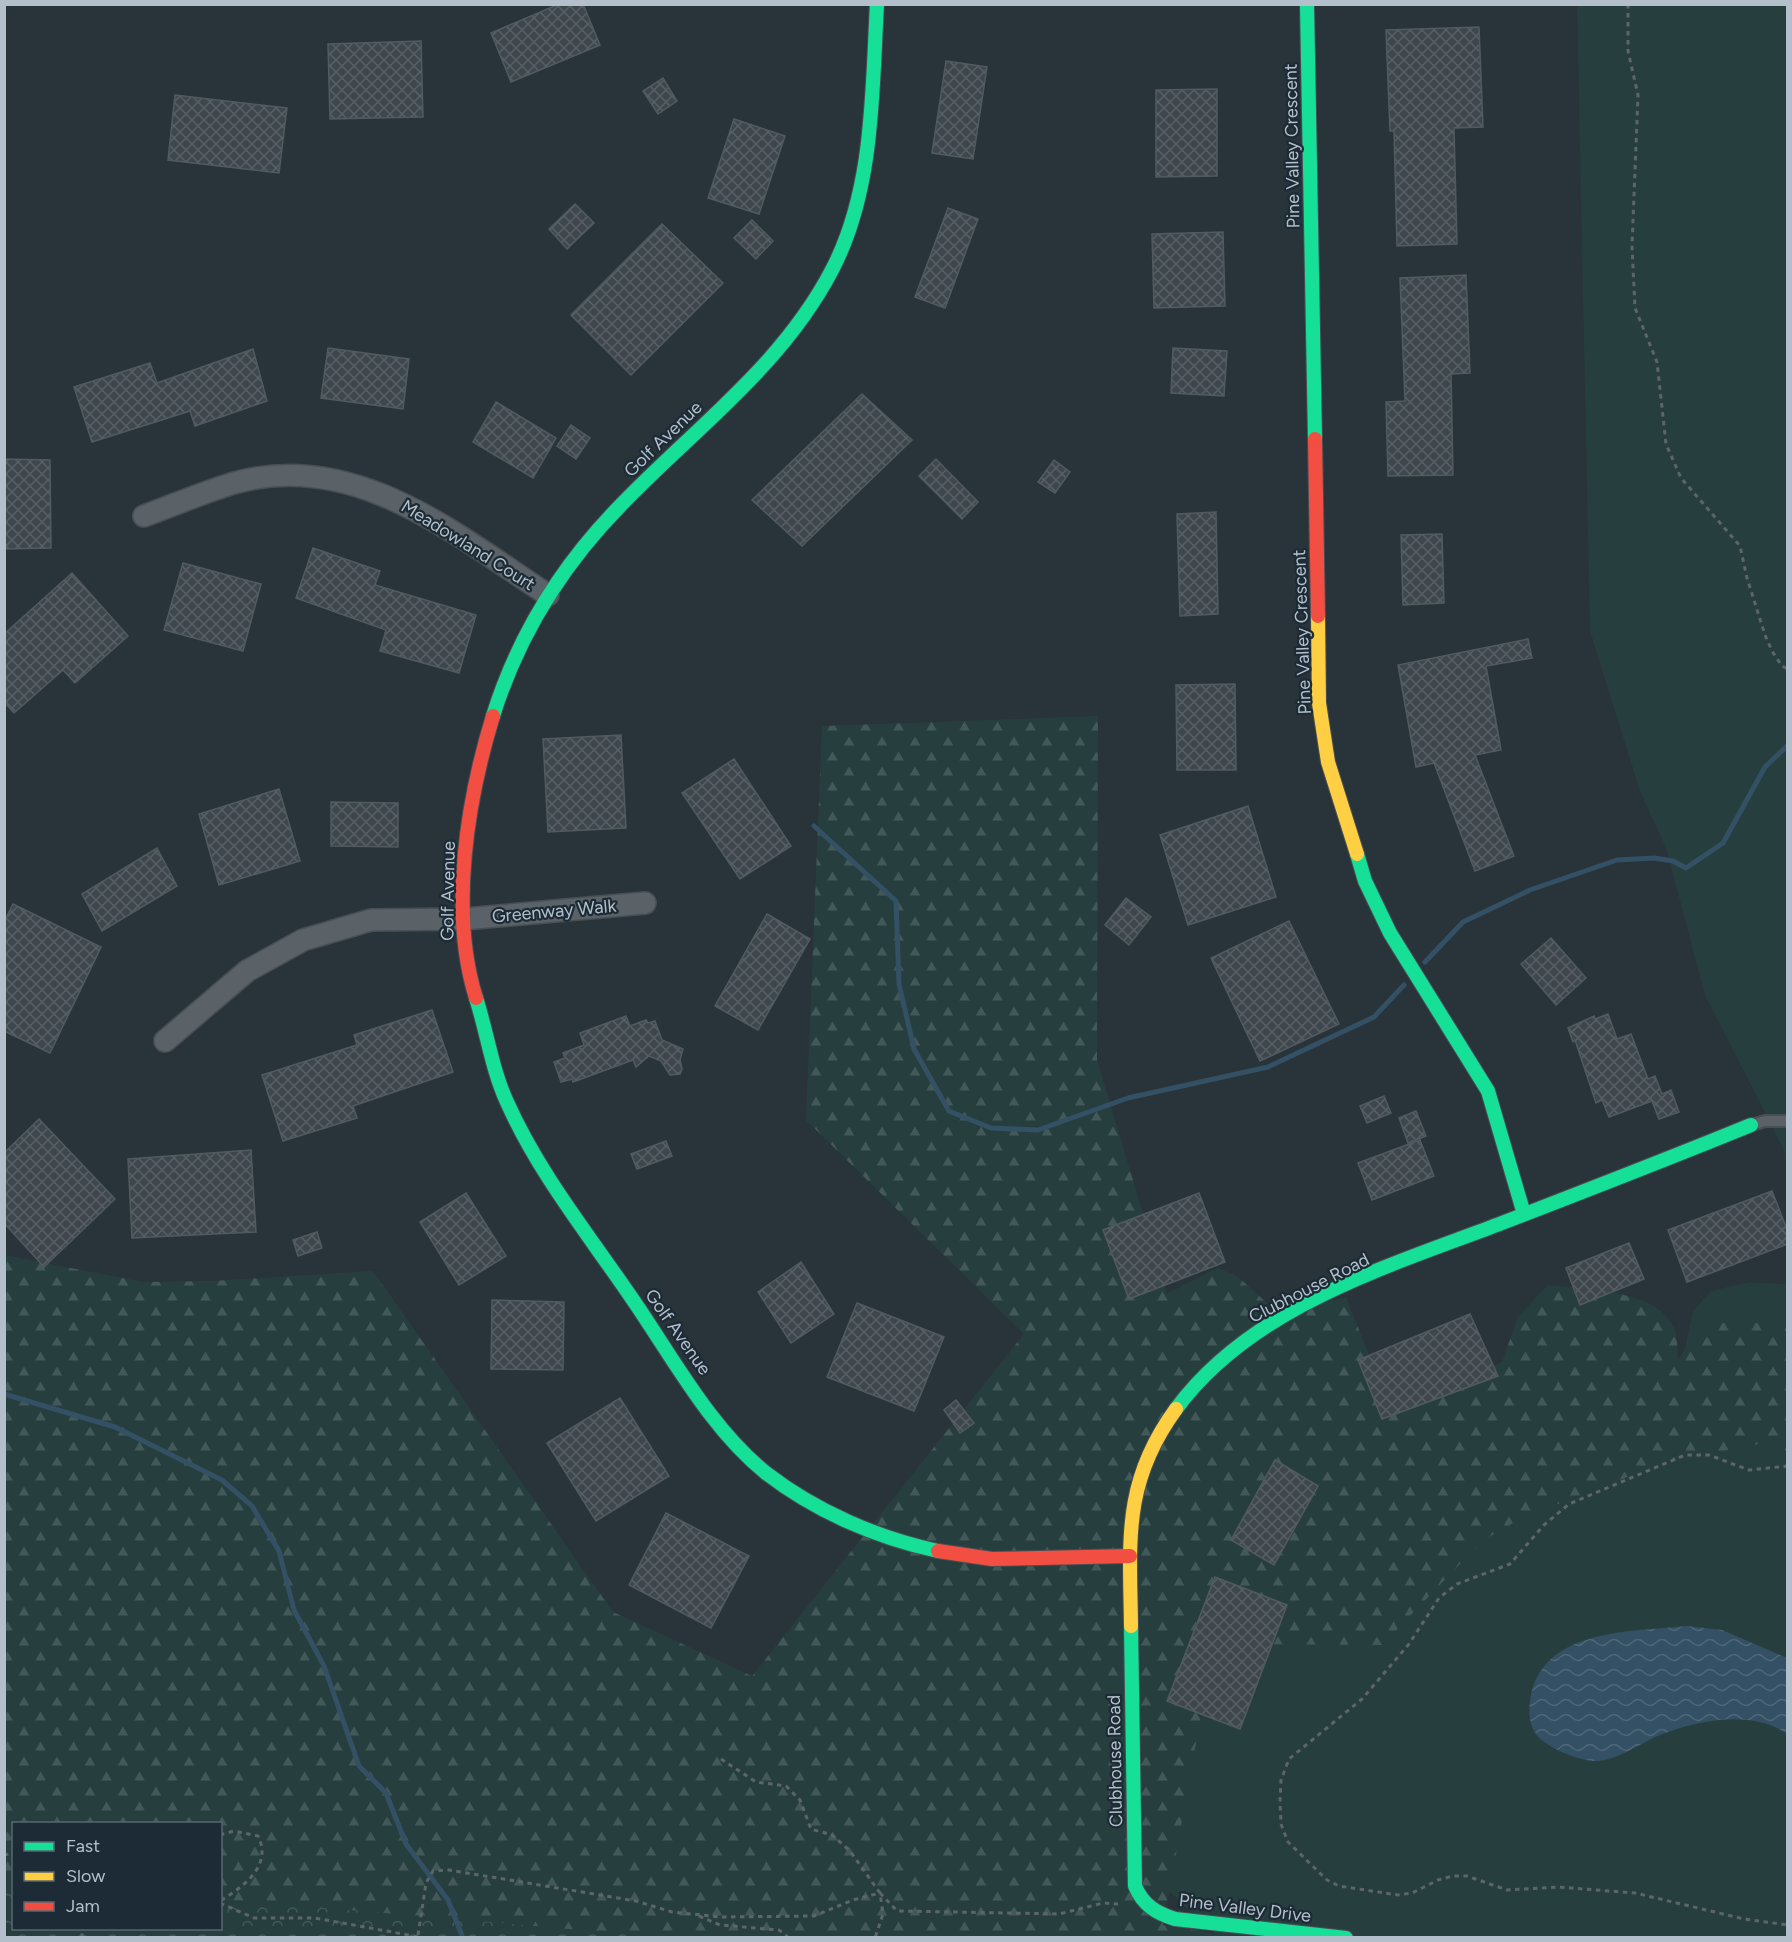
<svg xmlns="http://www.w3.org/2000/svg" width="1792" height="1942" font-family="Figtree,sans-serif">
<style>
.grass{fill:#263f3e}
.forest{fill:url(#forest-firs);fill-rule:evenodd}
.park{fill:url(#park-crowns)}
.water{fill:url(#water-waves)}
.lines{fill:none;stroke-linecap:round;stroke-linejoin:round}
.stream{stroke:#345064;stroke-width:5}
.building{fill:url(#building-cross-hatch);stroke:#515a61;stroke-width:1.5}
.lane-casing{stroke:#484f54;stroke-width:14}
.street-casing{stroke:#484f54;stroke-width:24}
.fast-casing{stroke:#484f54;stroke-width:16}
.slow-casing{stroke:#484f54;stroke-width:16}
.jam-casing{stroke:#484f54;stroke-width:16}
.path{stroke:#5d656a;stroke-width:3;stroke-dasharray:4.5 4.5;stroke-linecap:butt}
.lane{stroke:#5a6167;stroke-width:10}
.street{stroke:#5a6167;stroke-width:21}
.fast{stroke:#16e098;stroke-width:14}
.slow{stroke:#ffcf43;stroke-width:14}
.jam{stroke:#f24e42;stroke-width:14}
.labels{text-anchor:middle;stroke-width:4.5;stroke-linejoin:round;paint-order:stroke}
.street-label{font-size:18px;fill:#b3c0cb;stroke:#1c2b35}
</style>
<defs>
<pattern id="forest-firs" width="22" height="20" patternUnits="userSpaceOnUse" patternTransform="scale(1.5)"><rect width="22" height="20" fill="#263f3e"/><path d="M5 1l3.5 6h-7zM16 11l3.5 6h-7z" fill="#435959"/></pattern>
<pattern id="park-crowns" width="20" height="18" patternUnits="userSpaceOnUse" patternTransform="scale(1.5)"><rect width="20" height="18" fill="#263f3e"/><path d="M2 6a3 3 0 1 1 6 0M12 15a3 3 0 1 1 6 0" fill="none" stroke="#435959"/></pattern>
<pattern id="water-waves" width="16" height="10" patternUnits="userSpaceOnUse" patternTransform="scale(1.5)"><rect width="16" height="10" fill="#345064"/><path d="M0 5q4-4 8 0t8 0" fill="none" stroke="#4f6779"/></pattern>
<pattern id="building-cross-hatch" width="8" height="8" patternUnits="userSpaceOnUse" patternTransform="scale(1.5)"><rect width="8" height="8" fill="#3e474d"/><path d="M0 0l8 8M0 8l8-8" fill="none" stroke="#586065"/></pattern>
</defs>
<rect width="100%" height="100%" fill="#29333a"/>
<!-- grass -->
<g class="grass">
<path d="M1577,5H1787V1156L1705,995L1666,848L1640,791L1590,631Z"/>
<path d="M1749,1282L1787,1284V1937H1219L1162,1885L1175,1675L1672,1372L1685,1348L1693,1311L1711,1291Z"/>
</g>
<!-- forest -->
<path class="forest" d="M1098,716L1097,1060L1167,1294L1217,1268L1237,1276L1279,1314L1346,1297L1375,1370L1462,1382L1502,1362L1518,1317L1548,1285C1584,1290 1658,1289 1674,1328C1678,1336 1677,1350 1678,1360L1716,1323H1787V1451L1763,1443L1663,1463L1522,1518L1482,1541L1382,1645L1214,1644L1163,1925L1237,1937H5L4,1255L143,1282L213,1281L373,1271L613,1612L752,1676L1024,1334L806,1120L822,726ZM14,1824H220V1928H14Z"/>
<!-- park -->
<path class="park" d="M5,1880L13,1881L14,1928H220L221,1899L663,1937H5Z"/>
<!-- water -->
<path class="water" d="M1687,1626L1722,1630L1787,1658V1734C1753,1709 1697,1720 1660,1735C1640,1743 1620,1759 1598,1761C1582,1762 1556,1751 1543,1741C1530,1732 1528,1716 1530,1701C1540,1628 1630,1632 1687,1626Z"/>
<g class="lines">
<!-- stream -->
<g class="stream">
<path d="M814,826L896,901L899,984L914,1049L949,1111L991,1128L1038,1130L1128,1098L1268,1067L1374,1017L1404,985"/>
<path d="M1425,962L1463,922L1530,890L1617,860L1654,858L1673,861L1686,868L1723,843L1765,767L1788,745"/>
<path d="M4,1394L115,1427L222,1480L252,1506L279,1551L294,1610L324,1666L359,1766L386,1793L406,1844L448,1900L463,1938"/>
</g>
</g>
<!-- building -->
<g class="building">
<path d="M559,4H583L600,45L511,82L491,33Z"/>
<path d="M1479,27L1483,127L1454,128L1457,244L1397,246L1394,131H1390L1386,30Z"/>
<path d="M421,41L423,117L330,119L328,44Z"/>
<path d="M946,61L987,67L973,159L932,153Z"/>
<path d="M663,78L677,101L658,114L643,91Z"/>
<path d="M1217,89V176L1156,177V90Z"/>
<path d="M175,95L287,108L279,173L168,160Z"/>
<path d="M734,119L785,136L759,214L708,198Z"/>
<path d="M575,204L594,223L567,249L549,229Z"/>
<path d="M948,208L978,219L945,308L915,297Z"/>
<path d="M752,220L773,241L756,259L734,238Z"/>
<path d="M662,224L723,283L631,375L571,315Z"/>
<path d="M1223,232L1225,306L1154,308L1152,234Z"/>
<path d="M1466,275L1470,373L1451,374L1453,475L1388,476L1386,402L1405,401L1400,278Z"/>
<path d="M328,348L409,359L403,409L321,398Z"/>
<path d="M1173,348L1227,351L1224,396L1171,393Z"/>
<path d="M253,349L267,401L195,426L190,411L92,442L74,387L150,363L157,383Z"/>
<path d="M862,394L912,440L802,546L752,500Z"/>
<path d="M496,402L556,438L533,478L473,442Z"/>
<path d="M571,425L590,438L576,459L557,446Z"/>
<path d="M4,459L50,460L51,548L4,549Z"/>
<path d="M936,459L978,502L962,519L919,476Z"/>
<path d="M1054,460L1070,472L1055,493L1038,482Z"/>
<path d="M1216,512L1218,614L1180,616L1177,514Z"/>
<path d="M1442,534L1444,603L1403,605L1401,535Z"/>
<path d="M313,548L380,571L375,585L476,615L459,673L380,651L386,630L296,598Z"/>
<path d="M183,563L261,584L243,651L164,630Z"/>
<path d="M72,573L128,636L75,683L63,670L14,713L4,702V634Z"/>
<path d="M1528,639L1532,658L1486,666L1501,750L1475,755L1514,856L1475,871L1434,763L1416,767L1398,665Z"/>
<path d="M1235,684L1236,770H1177L1176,685Z"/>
<path d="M621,735L626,828L548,832L543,739Z"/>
<path d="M734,759L791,846L740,879L682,793Z"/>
<path d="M279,789L300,861L219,885L199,814Z"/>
<path d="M331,802L398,803V847L331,846Z"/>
<path d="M1248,806L1276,897L1188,925L1160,835Z"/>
<path d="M157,848L177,886L102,931L82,894Z"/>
<path d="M1126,898L1151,917L1129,945L1105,925Z"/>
<path d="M13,904L101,947L50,1053L4,1031V922Z"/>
<path d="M767,914L810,939L758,1030L715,1006Z"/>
<path d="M1289,921L1339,1024L1260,1061L1211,958Z"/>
<path d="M1551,938L1586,978L1556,1005L1521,964Z"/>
<path d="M432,1010L453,1072L353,1106L357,1118L283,1141L262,1075L357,1045L354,1035Z"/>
<path d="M1608,1014L1617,1039L1631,1034L1648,1079L1655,1076L1662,1094L1671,1090L1679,1112L1659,1119L1652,1101L1609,1117L1602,1100L1596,1103L1575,1040L1573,1042L1568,1028L1594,1016L1595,1019Z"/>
<path d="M626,1016L630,1026L646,1020L648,1023L655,1021L662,1040L683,1049L680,1060L682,1069L680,1074L670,1075L661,1061L649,1056L636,1067L633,1060L573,1082L572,1079L561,1082L554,1062L565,1058L563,1053L584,1045L580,1033Z"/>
<path d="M1384,1096L1391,1113L1367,1123L1360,1106Z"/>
<path d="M1416,1111L1426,1136L1408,1143L1399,1118Z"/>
<path d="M39,1119L115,1199L44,1267L4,1223V1153Z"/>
<path d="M1420,1140L1434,1176L1372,1200L1358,1163Z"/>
<path d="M666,1141L672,1156L637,1169L631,1154Z"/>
<path d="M251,1150L256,1232L132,1238L128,1159Z"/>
<path d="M1772,1191L1788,1232V1244L1687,1282L1668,1230Z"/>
<path d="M466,1193L506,1256L459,1285L420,1222Z"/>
<path d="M1199,1193L1225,1262L1129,1299L1103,1230Z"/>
<path d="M317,1232L322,1248L298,1256L293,1240Z"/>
<path d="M1629,1243L1644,1279L1580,1305L1566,1268Z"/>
<path d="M801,1262L834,1314L791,1343L758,1292Z"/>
<path d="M492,1300L564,1302L563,1370L491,1369Z"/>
<path d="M857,1303L944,1337L914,1411L827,1377Z"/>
<path d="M1470,1314L1498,1376L1382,1419L1358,1360Z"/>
<path d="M620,1398L669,1476L596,1521L547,1443Z"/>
<path d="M956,1400L974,1423L960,1433L944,1410Z"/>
<path d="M1275,1460L1318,1486L1274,1565L1231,1540Z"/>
<path d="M666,1513L749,1556L711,1628L629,1585Z"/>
<path d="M1215,1577L1287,1605L1240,1729L1167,1701Z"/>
</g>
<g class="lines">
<!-- lane casing -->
<g class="lane-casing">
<path id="lane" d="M1752,1125L1765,1121H1788"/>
</g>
<!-- street casing -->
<g class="street-casing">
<g id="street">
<path d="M144,516C174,505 204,492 234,483C354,449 455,534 548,595"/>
<path d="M165,1041L247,971L303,940L371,920L464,919L645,903"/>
</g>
</g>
<!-- fast casing -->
<g class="fast-casing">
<g id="fast">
<path d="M1307,4L1315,439"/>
<path d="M493,716C518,636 562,565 621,505C694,429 782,366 832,270C874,190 872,92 877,4"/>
<path d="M1357,854L1365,881L1390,933L1488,1091L1524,1214"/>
<path d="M476,998C487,1032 492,1070 507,1102C538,1172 588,1234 631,1297C672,1356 709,1427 766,1473C815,1511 877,1538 938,1551"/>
<path d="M1176,1409C1252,1306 1387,1267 1502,1223C1585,1191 1668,1159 1751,1125"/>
<path d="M1131,1626L1135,1886C1143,1905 1156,1913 1175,1919L1346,1938"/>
</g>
</g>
<!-- slow casing -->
<g class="slow-casing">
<g id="slow">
<path d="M1318,616L1319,703L1328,762L1357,854"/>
<path d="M1131,1626C1130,1541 1122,1483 1176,1409"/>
</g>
</g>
<!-- jam casing -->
<g class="jam-casing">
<g id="jam">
<path d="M1315,439L1318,616"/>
<path d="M476,998C449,912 467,801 493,716"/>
<path d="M938,1551L992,1559L1130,1556"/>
</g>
</g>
<!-- path -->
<g class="path">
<path d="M1628,4V51L1638,95L1632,246L1635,308L1657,362L1666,444L1681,478L1740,546L1747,578L1765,635L1772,651L1782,666L1788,669"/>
<path d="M1788,1466L1749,1470L1709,1455H1685L1569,1504L1544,1525L1510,1564L1457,1584L1439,1598L1409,1644L1362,1699L1289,1759L1281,1780L1280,1802L1281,1824L1288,1842L1327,1880L1339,1886L1398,1895L1412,1893L1438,1880L1453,1876H1467L1507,1890L1558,1887L1635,1893L1744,1919L1788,1925"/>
<path d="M721,1759L756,1782L786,1786L800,1800L811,1829L832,1835L850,1851L880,1893L883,1914L875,1938"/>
<path d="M220,1835L234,1831L258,1836C273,1866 243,1887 220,1901"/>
<path d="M4,1855L14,1853"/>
<path d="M220,1903L254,1918H315L425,1938"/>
<path d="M699,1916L720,1925L779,1930L789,1938"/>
<path d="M418,1935L426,1883L433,1871L449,1870L636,1901L672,1912L721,1917L814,1916L853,1900L880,1893L897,1911L1059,1914L1103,1903L1118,1904"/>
<path d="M82,1938V1928"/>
</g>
<!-- lane -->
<use href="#lane" class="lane"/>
<!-- street -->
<use href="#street" class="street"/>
<!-- fast -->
<use href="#fast" class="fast"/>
<!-- slow -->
<use href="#slow" class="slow"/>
<!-- jam -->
<use href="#jam" class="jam"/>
</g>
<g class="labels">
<!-- street labels -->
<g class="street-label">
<text transform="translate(1292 146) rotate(-91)" y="6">Pine Valley Crescent</text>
<text transform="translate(663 439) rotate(-44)" y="6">Golf Avenue</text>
<text transform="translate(468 545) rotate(32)" y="6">Meadowland Court</text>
<text transform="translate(1302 632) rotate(-92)" y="6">Pine Valley Crescent</text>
<text transform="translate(448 891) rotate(-89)" y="6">Golf Avenue</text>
<text transform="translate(554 911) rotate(-5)" y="6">Greenway Walk</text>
<text transform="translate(1309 1288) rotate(-27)" y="6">Clubhouse Road</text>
<text transform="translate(678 1332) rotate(55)" y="6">Golf Avenue</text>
<text transform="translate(1115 1761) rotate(-91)" y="6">Clubhouse Road</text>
<text transform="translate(1245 1908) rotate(7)" y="6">Pine Valley Drive</text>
</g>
</g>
<!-- border -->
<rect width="1792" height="1942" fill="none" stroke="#b3c0cb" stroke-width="12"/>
<!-- legend -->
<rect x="12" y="1822" width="210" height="108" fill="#1c2b35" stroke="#586771" stroke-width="1.5"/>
<rect x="24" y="1842" width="30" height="9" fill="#16e098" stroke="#586771" stroke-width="1.5"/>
<text x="66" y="1852" font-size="18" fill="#b3c0cb">Fast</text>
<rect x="24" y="1872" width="30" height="9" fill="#ffcf43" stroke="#586771" stroke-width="1.5"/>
<text x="66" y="1882" font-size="18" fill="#b3c0cb">Slow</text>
<rect x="24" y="1902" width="30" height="9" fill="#f24e42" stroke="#586771" stroke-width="1.5"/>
<text x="66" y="1912" font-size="18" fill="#b3c0cb">Jam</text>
</svg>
